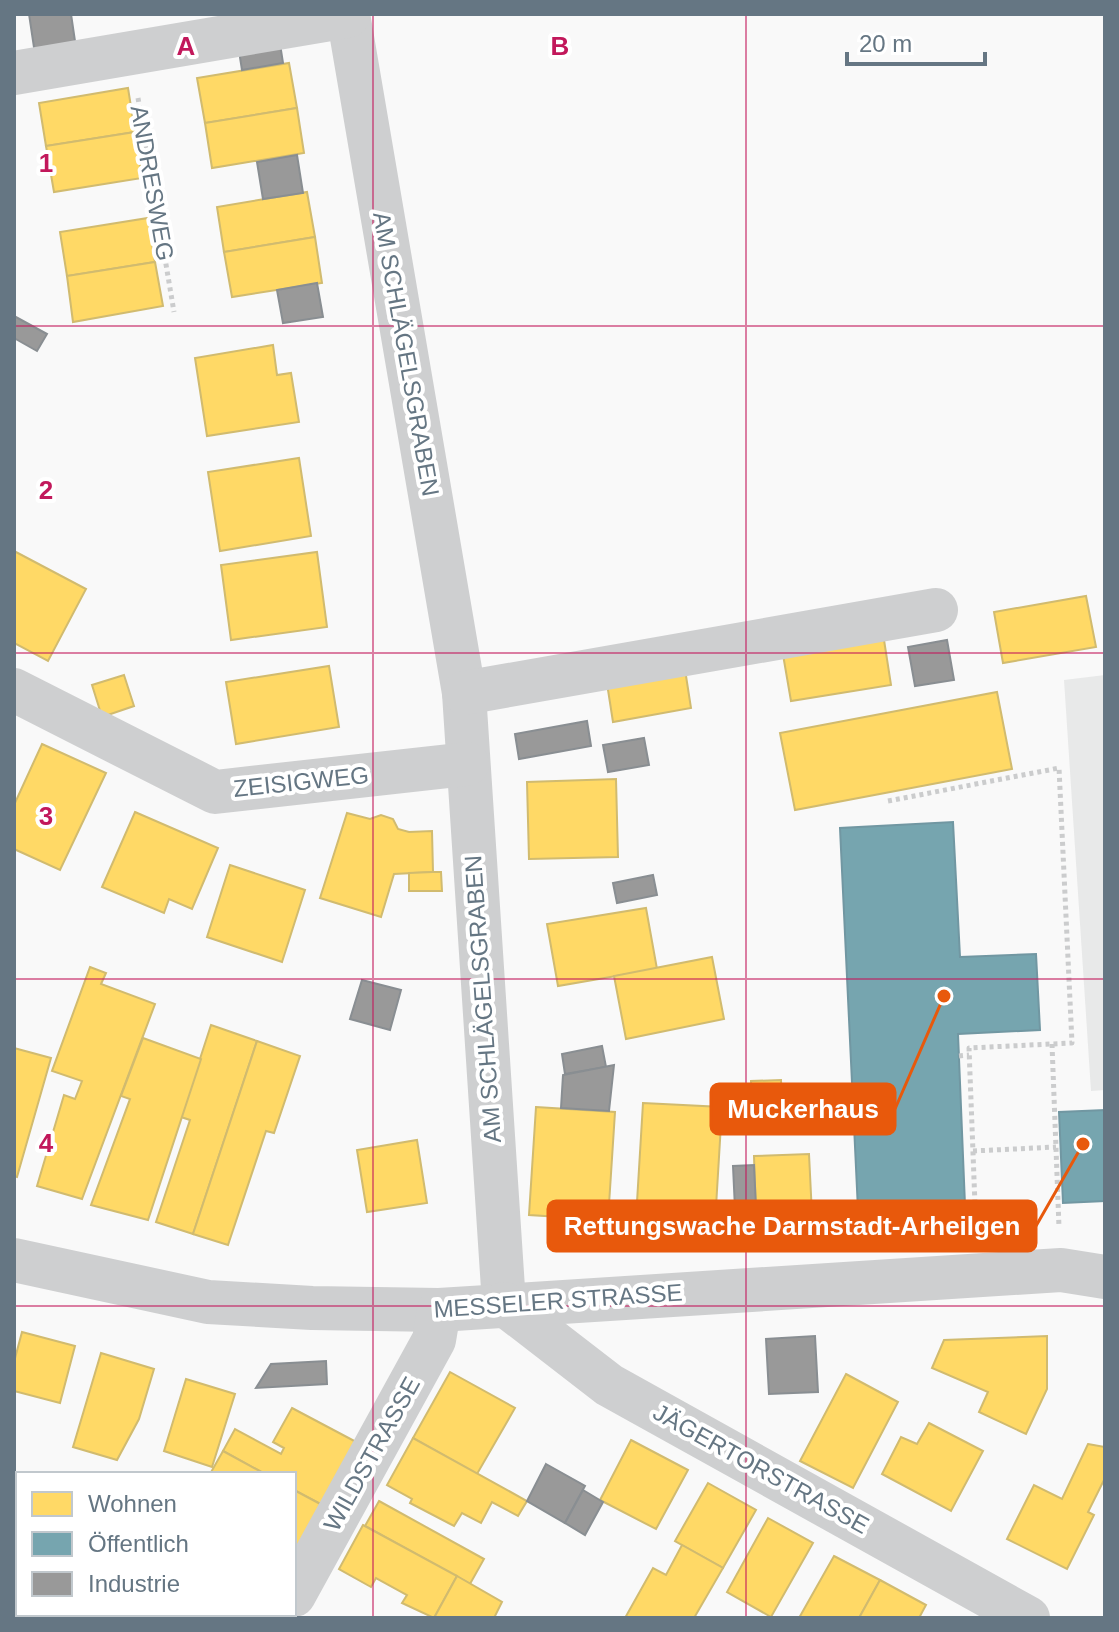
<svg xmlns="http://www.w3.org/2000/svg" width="1119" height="1632" font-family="Arial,sans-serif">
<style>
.built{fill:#e8e9e9}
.homes{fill:#ffd966;stroke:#d1bb6f;stroke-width:2}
.public{fill:#76a5af;stroke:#7197a2;stroke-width:2}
.industry{fill:#999;stroke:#898e92;stroke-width:2}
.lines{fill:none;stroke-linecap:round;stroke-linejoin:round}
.path{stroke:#cbcccd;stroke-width:5;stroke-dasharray:4 4;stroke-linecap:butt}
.minor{stroke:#cecfd0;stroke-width:44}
.grid{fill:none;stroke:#c2185b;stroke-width:2;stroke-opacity:0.55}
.labels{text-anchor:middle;stroke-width:8;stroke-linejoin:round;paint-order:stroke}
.street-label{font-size:24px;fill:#657683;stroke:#fff}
.grid-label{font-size:26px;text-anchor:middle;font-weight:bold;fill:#c2185b;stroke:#fff;stroke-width:8;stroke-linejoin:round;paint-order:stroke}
.leader{fill:none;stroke:#e8590c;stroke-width:3}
.callout-dot{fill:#e8590c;stroke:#fff;stroke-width:3}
.callout{fill:#e8590c;stroke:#e8590c;stroke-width:3}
.callout-label{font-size:26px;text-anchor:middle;font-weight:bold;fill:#fff}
</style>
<rect width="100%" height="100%" fill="#f9f9f9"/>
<!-- built -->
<path class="built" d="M1105,675V1090L1091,1091L1064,680Z"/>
<!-- homes -->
<g class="homes">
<path d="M289,63L297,108L205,123L197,78Z"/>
<path d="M128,88L135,132L46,146L39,103Z"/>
<path d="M297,108L304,153L212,168L205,123Z"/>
<path d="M135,132L142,178L54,192L46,146Z"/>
<path d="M307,192L315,237L224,252L217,207Z"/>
<path d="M148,218L155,262L67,276L60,232Z"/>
<path d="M315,237L322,283L232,297L224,252Z"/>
<path d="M155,262L163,306L73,322L67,276Z"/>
<path d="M273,345L277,375L291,373L299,422L207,436L195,358Z"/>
<path d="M299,458L311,536L220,551L208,472Z"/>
<path d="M14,551L86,589L48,661L14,643Z"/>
<path d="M317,552L327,627L231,640L221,565Z"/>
<path d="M1086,596L1096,647L1003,663L994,612Z"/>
<path d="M882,627L891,685L791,701L781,643Z"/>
<path d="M684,663L691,708L613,722L606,677Z"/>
<path d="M329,666L339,727L236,744L226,682Z"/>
<path d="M124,675L134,706L102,717L92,685Z"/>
<path d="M997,692L1012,769L795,810L780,733Z"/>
<path d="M42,744L106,773L60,870L14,849V805Z"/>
<path d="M616,779L618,857L529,859L527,782Z"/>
<path d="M135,812L218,848L192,909L169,899L164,913L102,887Z"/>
<path d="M347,813L370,819L381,815L393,819L398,829L409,832L432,831L433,872L394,874L381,917L320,898Z"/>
<path d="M230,865L305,890L282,962L207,937Z"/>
<path d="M433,872H441L442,891H409V873Z"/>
<path d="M646,908L657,969L558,986L547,924Z"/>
<path d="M712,957L724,1019L626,1039L614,976Z"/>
<path d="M90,967L106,973L101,984L155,1004L82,1199L37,1186L64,1095L75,1099L82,1081L52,1071Z"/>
<path d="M211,1025L257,1041L193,1234L156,1222L190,1120L181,1117Z"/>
<path d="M143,1038L201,1059L148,1220L91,1205L130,1099L121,1096Z"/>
<path d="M257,1041L300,1056L274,1133L266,1131L228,1245L193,1234Z"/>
<path d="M14,1048L51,1058L17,1177L14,1176Z"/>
<path d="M781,1080L783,1133L753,1134L751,1081Z"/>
<path d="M643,1103L722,1107L716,1207L637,1202Z"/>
<path d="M536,1107L615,1112L608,1220L529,1215Z"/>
<path d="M417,1140L427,1203L367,1212L357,1150Z"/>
<path d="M809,1154L812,1215L756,1217L754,1156Z"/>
<path d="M22,1332L75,1346L60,1403L14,1391V1362Z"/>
<path d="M1047,1336V1389L1026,1434L979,1412L988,1392L932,1368L944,1340Z"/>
<path d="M101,1353L154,1369L139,1419L117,1460L73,1447Z"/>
<path d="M450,1372L515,1408L477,1474L413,1438Z"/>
<path d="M846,1374L898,1402L853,1488L800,1461Z"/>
<path d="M186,1379L235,1394L212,1467L164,1451Z"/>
<path d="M292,1408L360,1444L326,1507L294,1490V1474H265L223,1451L235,1429L281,1454L284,1448L273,1442Z"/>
<path d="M929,1423L983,1451L951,1511L882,1474L901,1437L917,1444Z"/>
<path d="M413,1438L527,1501L518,1516L492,1502L481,1523L462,1513L454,1526L410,1503L412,1499L387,1485Z"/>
<path d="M631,1440L688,1470L656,1529L600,1500Z"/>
<path d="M1088,1444L1105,1447V1478L1088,1512L1094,1515L1067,1569L1007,1539L1034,1485L1062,1499Z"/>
<path d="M223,1451L265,1474H210Z"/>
<path d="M708,1483L756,1510L723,1568L675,1541Z"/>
<path d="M294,1490L326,1507L301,1552L294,1548Z"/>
<path d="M379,1501L484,1559L470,1584L365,1526Z"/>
<path d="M768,1518L813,1543L771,1617L727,1592Z"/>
<path d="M363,1525L457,1576L434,1618L402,1603L407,1595L376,1578L371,1587L339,1569Z"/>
<path d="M682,1545L723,1568L694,1618H625L653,1568L666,1575Z"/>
<path d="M834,1556L880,1580L859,1618H799Z"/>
<path d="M457,1576L502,1602L494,1618H434Z"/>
<path d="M880,1580L926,1605L919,1618H859Z"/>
<path d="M218,1614H266L264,1618H225Z"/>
</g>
<!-- public -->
<g class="public">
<path d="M953,822L960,957L1036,954L1040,1030L958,1034L965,1205L858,1210L840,828Z"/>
<path d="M1105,1110V1201L1063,1203L1059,1112Z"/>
</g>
<!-- industry -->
<g class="industry">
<path d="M29,14H71L76,48L35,54Z"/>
<path d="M280,44L283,63L242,70L239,51Z"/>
<path d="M297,155L303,193L263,199L257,162Z"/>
<path d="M317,283L323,317L283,323L277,290Z"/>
<path d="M14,316L47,334L37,351L14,338Z"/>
<path d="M947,640L954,680L915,686L908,647Z"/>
<path d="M587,721L591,746L519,759L515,734Z"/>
<path d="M644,738L649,765L608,772L603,745Z"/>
<path d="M653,875L657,895L617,903L613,883Z"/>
<path d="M362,980L401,990L390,1030L350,1019Z"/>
<path d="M602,1046L606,1067L565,1074L562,1054Z"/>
<path d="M614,1065L609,1111L561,1108L563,1075Z"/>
<path d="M754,1165L756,1207L735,1209L733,1166Z"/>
<path d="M815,1336L818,1392L769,1394L766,1339Z"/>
<path d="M326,1361L327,1384L256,1388L271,1364Z"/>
<path d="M546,1464L585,1486L565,1523L527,1501Z"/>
<path d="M583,1490L603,1502L585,1535L565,1523Z"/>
</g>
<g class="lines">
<!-- path -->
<g class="path">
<path d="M138,98L174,312"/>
<path d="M888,801L1059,768L1072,1043L969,1048L976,1231"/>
<path d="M1052,1044L1059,1227"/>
<path d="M959,1056L969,1055"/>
<path d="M973,1151L1056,1147"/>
</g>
<!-- minor -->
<g class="minor">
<path d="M348,14L464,693L504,1304"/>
<path d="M14,73L348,16"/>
<path d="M14,690L215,792L467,764"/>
<path d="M464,693L936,610"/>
<path d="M14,1260L208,1302L312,1308L439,1310L1061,1270L1105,1277"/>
<path d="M504,1304L609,1385L1028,1618"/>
<path d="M294,1595L434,1340L439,1310"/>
</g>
</g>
<!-- grid -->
<path class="grid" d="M373,14V1618M746,14V1618M14,326H1105M14,653H1105M14,979H1105M14,1306H1105"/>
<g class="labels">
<!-- street labels -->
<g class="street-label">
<text transform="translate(152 183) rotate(80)" y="8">ANDRESWEG</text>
<text transform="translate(406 354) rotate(80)" y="8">AM SCHLÄGELSGRABEN</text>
<text transform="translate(301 782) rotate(-6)" y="8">ZEISIGWEG</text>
<text transform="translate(483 999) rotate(-94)" y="8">AM SCHLÄGELSGRABEN</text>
<text transform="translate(558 1301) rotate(-4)" y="8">MESSELER STRASSE</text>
<text transform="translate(372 1454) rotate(-61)" y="8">WILDSTRASSE</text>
<text transform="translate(761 1469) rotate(29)" y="8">JÄGERTORSTRASSE</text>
</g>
</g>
<g class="grid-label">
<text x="186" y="55">A</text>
<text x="560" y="55">B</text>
<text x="46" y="172">1</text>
<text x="46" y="499">2</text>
<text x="46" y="825">3</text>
<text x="46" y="1152">4</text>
</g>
<!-- callouts -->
<path class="leader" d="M944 996L895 1109M1083 1144L1036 1226"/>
<g class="callout-dot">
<circle cx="944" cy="996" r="8"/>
<circle cx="1083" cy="1144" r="8"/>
</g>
<g class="callout">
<rect x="711" y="1084" width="184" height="50" rx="8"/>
<rect x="548" y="1201" width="488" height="50" rx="8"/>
</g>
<g class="callout-label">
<text x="803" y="1118">Muckerhaus</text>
<text x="792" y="1235">Rettungswache Darmstadt-Arheilgen</text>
</g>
<!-- border -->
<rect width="1119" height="1632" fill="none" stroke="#657683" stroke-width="32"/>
<!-- legend -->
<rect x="16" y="1472" width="280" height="144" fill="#ffffff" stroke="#c1c8cd" stroke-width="2"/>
<rect x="32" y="1492" width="40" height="24" fill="#ffd966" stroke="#c1c8cd" stroke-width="2"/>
<text x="88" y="1512" font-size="24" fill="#657683">Wohnen</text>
<rect x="32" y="1532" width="40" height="24" fill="#76a5af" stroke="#c1c8cd" stroke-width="2"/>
<text x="88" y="1552" font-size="24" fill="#657683">Öffentlich</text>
<rect x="32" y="1572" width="40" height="24" fill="#999999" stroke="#c1c8cd" stroke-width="2"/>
<text x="88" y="1592" font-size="24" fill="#657683">Industrie</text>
<!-- scale -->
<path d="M847 52v12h138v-12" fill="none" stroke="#657683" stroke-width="4"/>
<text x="859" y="52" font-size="24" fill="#657683" stroke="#ffffff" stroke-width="6" paint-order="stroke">20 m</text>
</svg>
